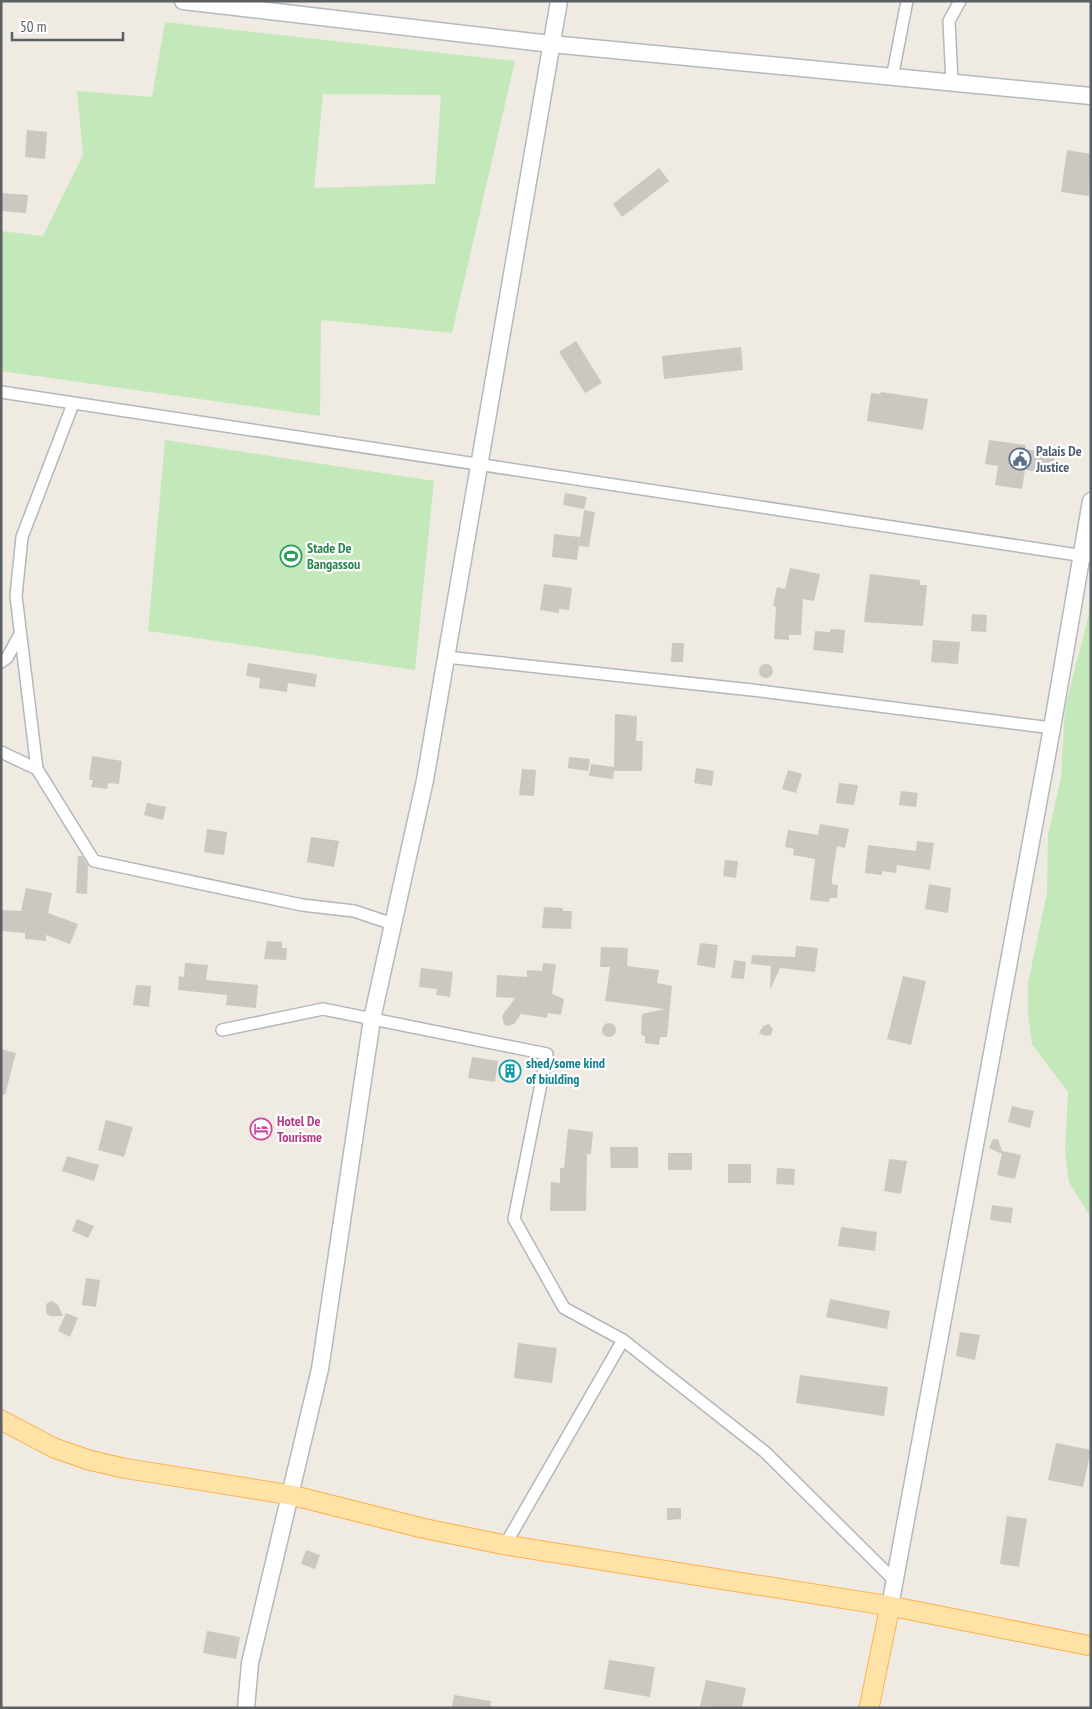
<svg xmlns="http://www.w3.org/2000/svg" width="1092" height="1709" font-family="'PT Sans Narrow',sans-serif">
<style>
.green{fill:#c3e9bb;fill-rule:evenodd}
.building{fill:#ccc7c1}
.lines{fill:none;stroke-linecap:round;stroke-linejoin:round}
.street-casing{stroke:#b3b7bb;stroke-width:14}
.secondary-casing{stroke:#b3b9be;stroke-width:19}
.primary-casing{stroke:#ffaf4b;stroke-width:21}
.street{stroke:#fff;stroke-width:11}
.secondary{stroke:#fff;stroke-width:16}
.primary{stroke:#ffe2a6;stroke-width:19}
.labels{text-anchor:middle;stroke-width:4.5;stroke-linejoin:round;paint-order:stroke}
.service-label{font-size:14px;font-weight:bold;fill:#4e5e75;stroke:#fff;text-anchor:start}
.leisure-label{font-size:14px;font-weight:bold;fill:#27864d;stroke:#fff;text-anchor:start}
.culture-label{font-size:14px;font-weight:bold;fill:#0d838f;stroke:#fff;text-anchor:start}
.hotel-label{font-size:14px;font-weight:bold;fill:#b23c85;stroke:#fff;text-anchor:start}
</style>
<rect width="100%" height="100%" fill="#efeae2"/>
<!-- green -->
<g class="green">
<path d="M165,22L515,61L452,333L321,320L320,416L1,371V231L43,236L83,155L77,91L152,97ZM323,94L441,95L435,184L314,188Z"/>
<path d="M165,440L434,481L415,670L148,631Z"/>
<path d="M1091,587V1218L1069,1182L1065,1153L1068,1092L1032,1044L1028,1015V983L1047,893L1048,835L1061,777L1065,708L1088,618Z"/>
</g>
<!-- building -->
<g class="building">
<path d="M27,130L47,132L45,159L25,157Z"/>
<path d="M1067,150L1091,154L1089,196L1061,192Z"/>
<path d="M659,168L669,181L622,217L613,204Z"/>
<path d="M1,193L28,195L26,213L1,211Z"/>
<path d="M576,341L602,383L585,393L559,352Z"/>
<path d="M741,347L743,370L664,379L662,356Z"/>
<path d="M881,392L928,399L923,430L867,421L871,393L880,394Z"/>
<path d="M989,440L1026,445L1025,449L1055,454L1052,474L1025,470L1022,489L995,485L998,466L985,464Z"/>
<path d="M565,493L587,497L584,509L563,505Z"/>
<path d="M584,510L595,512L589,547L579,546Z"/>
<path d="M554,534L580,537L577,560L552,557Z"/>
<path d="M790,568L820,574L814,601L803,599L801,635H789V640L774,639L776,607L773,606L777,587L785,589Z"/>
<path d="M870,574L920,580V585H927L923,626L864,622Z"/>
<path d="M544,584L572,588L569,610L559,609V613L540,610Z"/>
<path d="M972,614L987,615L986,632L971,631Z"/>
<path d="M831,629L845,630L843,653L813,650L815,631L830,632Z"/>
<path d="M933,640L960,642L958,664L931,662Z"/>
<path d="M672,643H684L683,662H671Z"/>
<path d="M248,663L317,674L315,687L288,683L287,692L259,688L260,678L246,676Z"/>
<circle cx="766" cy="671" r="7"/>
<path d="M615,714L637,716L636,741H643L642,771H614L613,779L589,776L591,764L614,767Z"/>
<path d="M92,756L122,761L119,784L108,783L107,789L91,787L93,780H89Z"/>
<path d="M569,757L590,759L588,771L568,768Z"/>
<path d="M696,768L714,771L712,786L694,783Z"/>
<path d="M522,769L536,770L534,796L519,795Z"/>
<path d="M788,770L802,774L796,793L782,789Z"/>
<path d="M839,783L858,785L854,805L836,803Z"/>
<path d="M901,791L918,793L916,807L899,805Z"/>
<path d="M147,803L166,807L163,820L144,815Z"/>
<path d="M820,824L849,829L845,848L837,846L832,878V884L838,885L837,898H830L829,902L810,900L815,859L793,855L794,849L785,847L788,830L818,835Z"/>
<path d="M207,829L227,832L224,855L204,852Z"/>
<path d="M311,837L339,841L334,867L307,862Z"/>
<path d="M917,841L934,843L930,870L897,865L896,873L882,871V875L865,873L868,845L916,851Z"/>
<path d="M78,856H82L88,866L87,894L76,893Z"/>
<path d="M725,860L738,861L736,878L723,876Z"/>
<path d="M929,884L951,888L948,913L925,909Z"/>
<path d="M26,888L52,893L48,913L78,924L70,944L46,935V941L25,939V933L1,931V910L21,911Z"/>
<path d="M544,907L563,908V911H572L571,929L542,928Z"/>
<path d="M267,941L282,942V948H287L286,960L264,959Z"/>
<path d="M700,943L718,945L715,968L697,965Z"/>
<path d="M796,946L818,948L815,972L780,968L770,990L771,966L751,964L752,955L795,957Z"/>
<path d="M601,947L628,948L627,966L659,970L657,983L672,986L667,1037H660L659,1045L645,1043V1036L641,1035L642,1014L665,1009L605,1001L610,967H600Z"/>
<path d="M734,960L746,962L744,979L731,978Z"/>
<path d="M185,963L208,965L206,980L258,985L256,1008L226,1005L227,995L178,990L179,976L184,977Z"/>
<path d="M543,963L556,964L552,994L564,999L561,1015L548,1013L547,1018L521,1014L514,1024L507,1026L504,1024L502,1016L515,998L496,997L497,975L527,977V970L542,971Z"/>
<path d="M421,968L453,972L450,997L436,995L437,989L419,987Z"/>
<path d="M903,976L926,981L911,1045L887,1039Z"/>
<path d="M136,985L151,986L149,1007L133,1005Z"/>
<circle cx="609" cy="1030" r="7"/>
<path d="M769,1024L773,1029L771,1035L765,1036L759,1033L763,1026Z"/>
<path d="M1,1049L16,1053L5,1095L1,1094Z"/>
<path d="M472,1057L498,1061L495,1082L468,1078Z"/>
<path d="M1012,1106L1034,1111L1030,1128L1008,1122Z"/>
<path d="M106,1120L133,1127L124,1157L98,1150Z"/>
<path d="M568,1129L593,1132L591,1154H587L586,1211H550L551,1182L560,1183V1168H564Z"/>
<path d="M993,1139H998L1002,1151L1021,1155L1015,1179L997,1175L1002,1154L989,1148Z"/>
<path d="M610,1147H638V1168H611Z"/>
<rect x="668" y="1153" width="24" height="17"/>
<path d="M67,1156L99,1165L94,1181L62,1171Z"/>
<path d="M889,1159L907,1161L901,1194L884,1191Z"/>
<rect x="728" y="1164" width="23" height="19"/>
<path d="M777,1168L795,1169L794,1185L776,1184Z"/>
<path d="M992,1205L1013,1208L1011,1223L990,1220Z"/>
<path d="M77,1219L94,1226L88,1238L72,1231Z"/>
<path d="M841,1227L877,1232L875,1251L838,1246Z"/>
<path d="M86,1278L100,1280L96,1307L82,1305Z"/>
<path d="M830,1299L890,1311L887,1329L826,1317Z"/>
<path d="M52,1301L58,1305L63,1316H50L46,1313V1304Z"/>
<path d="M66,1313L78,1318L70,1337L58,1331Z"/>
<path d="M960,1332L980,1335L975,1360L956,1356Z"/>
<path d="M518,1343L557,1348L552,1383L514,1378Z"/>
<path d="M800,1375L888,1387L884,1416L796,1403Z"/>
<path d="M1056,1443L1091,1450L1083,1487L1048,1480Z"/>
<path d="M667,1508H681V1519L667,1520Z"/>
<path d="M1007,1516L1027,1519L1019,1567L1000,1564Z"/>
<path d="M306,1550L320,1555L315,1569L301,1564Z"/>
<path d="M207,1631L240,1637L236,1659L203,1653Z"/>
<path d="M609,1660L655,1667L650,1697L604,1689Z"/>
<path d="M706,1680L746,1688L742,1708L700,1706Z"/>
<path d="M454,1695L491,1701L490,1708H452Z"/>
</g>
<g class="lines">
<!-- street casing -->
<g class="street-casing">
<g id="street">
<path d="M892,78L907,1"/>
<path d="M952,83L949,21L960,1"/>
<path d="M1,392L1091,557"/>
<path d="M446,657L752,690L1052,728"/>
<path d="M1,662L7,658L20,634"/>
<path d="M1,752L37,769L94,861L302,905L354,911L393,924"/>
<path d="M37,769L16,596L22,537L73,404"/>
<path d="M318,1010L222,1030L323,1009L547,1054L514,1219L564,1308L623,1340L765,1452L894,1580"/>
<path d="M505,1545L623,1340"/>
</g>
</g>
<!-- secondary casing -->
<g class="secondary-casing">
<g id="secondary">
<path d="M183,1L551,44L1091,96"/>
<path d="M890,1606L1052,728L1091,501"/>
<path d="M246,1708L250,1663L320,1369L372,1019L425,780L559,1"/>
</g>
</g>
<!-- primary casing -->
<g class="primary-casing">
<g id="primary">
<path d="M1,1420L54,1448L89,1460L123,1468L291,1495L422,1528L505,1545L890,1606L1091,1646"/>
<path d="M869,1708L890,1606"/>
</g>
</g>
<!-- street -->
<use href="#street" class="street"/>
<!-- secondary -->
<use href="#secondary" class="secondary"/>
<!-- primary -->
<use href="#primary" class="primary"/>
</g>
<!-- icons -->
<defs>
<g id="civic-ring" transform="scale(1.125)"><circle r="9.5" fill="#fff" stroke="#5c6f8a" stroke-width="1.5"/><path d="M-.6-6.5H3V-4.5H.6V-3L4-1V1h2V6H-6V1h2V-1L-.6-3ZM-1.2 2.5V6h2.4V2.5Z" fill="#5c6f8a"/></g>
<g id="stadium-ring" transform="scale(1.125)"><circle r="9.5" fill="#fff" stroke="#2e9e5b" stroke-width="1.5"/><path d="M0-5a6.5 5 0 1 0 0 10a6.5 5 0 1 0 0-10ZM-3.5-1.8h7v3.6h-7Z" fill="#2e9e5b"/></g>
<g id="building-ring" transform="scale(1.125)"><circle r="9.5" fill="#fff" stroke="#0f9aa8" stroke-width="1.5"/><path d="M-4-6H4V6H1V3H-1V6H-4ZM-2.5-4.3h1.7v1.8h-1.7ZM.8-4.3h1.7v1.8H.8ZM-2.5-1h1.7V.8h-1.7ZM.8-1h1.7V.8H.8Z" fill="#0f9aa8"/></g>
<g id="hotel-ring" transform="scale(1.125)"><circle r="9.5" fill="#fff" stroke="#d1479c" stroke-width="1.5"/><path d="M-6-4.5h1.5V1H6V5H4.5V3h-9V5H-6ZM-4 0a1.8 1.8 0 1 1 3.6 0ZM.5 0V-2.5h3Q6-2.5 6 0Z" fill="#d1479c"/></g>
</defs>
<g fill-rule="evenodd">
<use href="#civic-ring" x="1020" y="459"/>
<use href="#stadium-ring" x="291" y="556"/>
<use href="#building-ring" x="510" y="1071"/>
<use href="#hotel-ring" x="261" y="1129"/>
</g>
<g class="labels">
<!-- service labels -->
<g class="service-label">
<text x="1036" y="456">Palais De<tspan x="1036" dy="16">Justice</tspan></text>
</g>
<!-- leisure labels -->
<g class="leisure-label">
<text x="307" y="553">Stade De<tspan x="307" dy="16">Bangassou</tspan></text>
</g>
<!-- culture labels -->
<g class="culture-label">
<text x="526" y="1068">shed/some kind<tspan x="526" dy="16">of biulding</tspan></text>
</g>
<!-- hotel labels -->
<g class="hotel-label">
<text x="277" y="1126">Hotel De<tspan x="277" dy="16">Tourisme</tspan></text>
</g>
</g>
<!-- border -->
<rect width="1092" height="1709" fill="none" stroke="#5a6064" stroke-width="5"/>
<!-- scale -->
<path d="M12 32v8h111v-8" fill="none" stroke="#5a6064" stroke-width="2.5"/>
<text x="20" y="32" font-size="15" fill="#5a6064" stroke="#ffffff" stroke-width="4" paint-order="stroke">50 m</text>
</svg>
